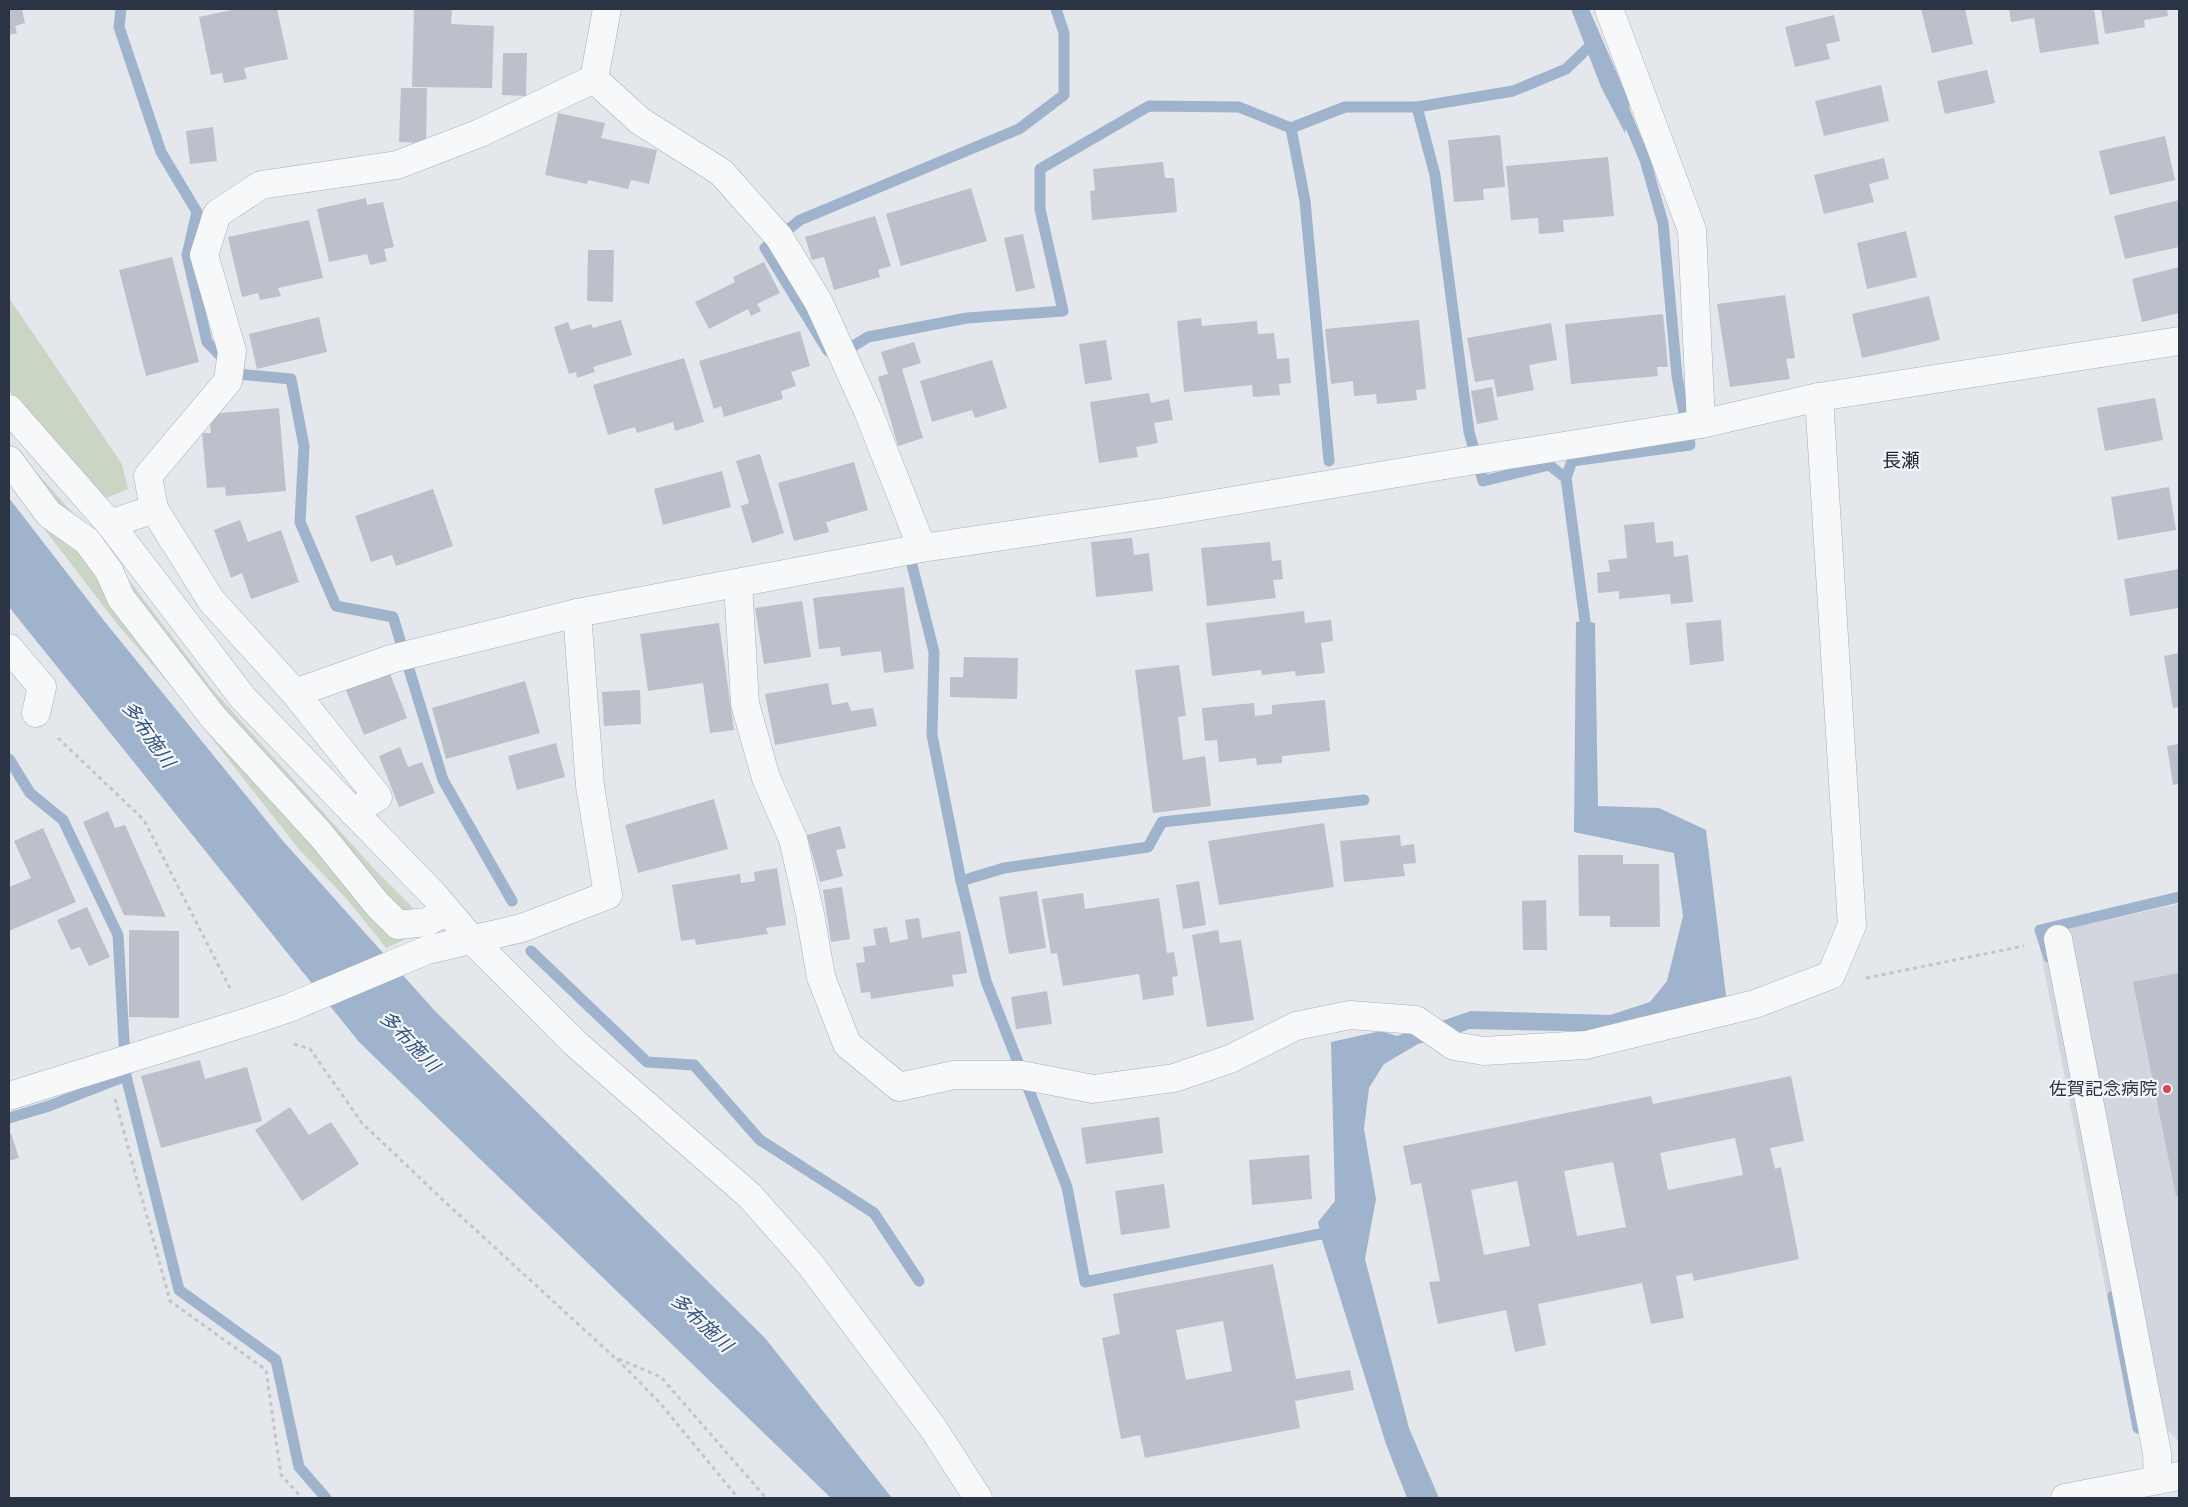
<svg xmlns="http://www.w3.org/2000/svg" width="2188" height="1507" font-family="'Archivo Narrow','Noto Sans JP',sans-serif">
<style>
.built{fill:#d2d6de}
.green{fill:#c9d6c5}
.water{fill:#9fb4cc}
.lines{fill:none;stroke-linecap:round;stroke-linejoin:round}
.stream{stroke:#9fb4cc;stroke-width:11}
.building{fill:#bbc0ca;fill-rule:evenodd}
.pedestrian-casing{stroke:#a9aeb7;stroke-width:29}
.minor-casing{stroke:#a9aeb7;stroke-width:29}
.tertiary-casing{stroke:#a9aeb7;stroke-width:29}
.path{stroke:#c2c5cb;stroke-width:3;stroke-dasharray:4 4;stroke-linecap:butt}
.pedestrian{stroke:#f7f8fa;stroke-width:28}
.minor{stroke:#f7f8fa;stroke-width:28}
.tertiary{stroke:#f7f8fa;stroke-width:28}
.poi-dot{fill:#d1495b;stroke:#f4f6f9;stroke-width:2}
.labels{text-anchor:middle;stroke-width:4.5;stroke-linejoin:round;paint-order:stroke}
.poi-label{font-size:18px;fill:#2b3445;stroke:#f4f6f9;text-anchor:end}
.neighbourhood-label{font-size:19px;fill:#1d2536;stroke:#f4f6f9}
.water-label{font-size:19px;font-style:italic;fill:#34527a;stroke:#f4f6f9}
</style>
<rect width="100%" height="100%" fill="#e4e7ec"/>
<!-- built -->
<path class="built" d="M2179,904V1442L2164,1426L2133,1431L2040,948L2062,930Z"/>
<!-- green -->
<g class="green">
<path d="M9,298L122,464L128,489L106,498L9,391Z"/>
<path d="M9,442L106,550L213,690L377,872L427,922L417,934L386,948L346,898L298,848L170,685L118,625L9,483Z"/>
</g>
<!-- water -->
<g class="water">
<path d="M1571,9H1589L1630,103L1625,133L1601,87Z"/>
<path d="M9,498L105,622L283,841L434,1010L765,1338L892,1498H831L359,1042L9,607Z"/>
<path d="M1585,621L1595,623L1598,806L1659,808L1706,830L1727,1004L1610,1032L1470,1029L1444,1038L1418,1044L1384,1064L1369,1088L1364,1129L1376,1199L1365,1259L1409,1428L1439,1498H1407L1386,1444L1322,1240L1318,1222L1335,1201L1331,1042L1381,1031L1397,1036L1471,1011L1610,1015L1650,1002L1667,981L1683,916L1674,853L1574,832L1576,622Z"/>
</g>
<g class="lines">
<!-- stream -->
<g class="stream">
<path d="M121,9L119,27L161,152L197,212L187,255L207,342L238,374L291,379L304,446L300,522L336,606L393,617L443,780L512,901"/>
<path d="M1417,107L1435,175L1469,432L1483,481L1549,465L1566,478"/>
<path d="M1291,128L1305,201L1329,461"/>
<path d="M828,351L765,248L800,220L1019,129L1064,95V33L1056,9"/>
<path d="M842,353L868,337L967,318L1063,311L1040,209V169L1149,106L1239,107L1291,128L1345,107H1417L1513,91L1566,69L1590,46"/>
<path d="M908,549L934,652L932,735L961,881L986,981L1067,1187L1085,1282L1320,1234L1335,1236"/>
<path d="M1585,635V621L1566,478L1572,461L1690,445L1677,376L1663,223L1645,160L1621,103"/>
<path d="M9,759L30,793L63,820L118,935L126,1076L179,1290L276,1360L299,1467L326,1498"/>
<path d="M961,881L1004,868L1148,847L1162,822L1364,800"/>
<path d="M531,951L647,1062L694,1065L760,1140L874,1213L919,1281"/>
<path d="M2049,957L2040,930L2179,897"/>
<path d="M9,1118L49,1106L126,1076"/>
<path d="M2113,1296L2138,1428"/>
</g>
</g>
<!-- building -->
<g class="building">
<path d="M9,9H22L25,23L15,26L17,33L9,35Z"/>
<path d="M236,9H277L288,59L244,68L247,79L224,83L222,73L211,75L199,17Z"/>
<path d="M414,9H452L451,24L494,26L492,88L412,87Z"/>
<path d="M1921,9H1965L1973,44L1932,53Z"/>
<path d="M2009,9H2094L2099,44L2040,53L2034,18L2011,22Z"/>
<path d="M2101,9H2167L2168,16L2144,20L2145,27L2105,34Z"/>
<path d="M1834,15L1840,41L1826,44L1830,59L1795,67L1785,27Z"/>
<path d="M503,53H527L526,96L502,95Z"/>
<path d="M1987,70L1995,103L1945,114L1937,81Z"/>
<path d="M1881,85L1889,121L1824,136L1815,101Z"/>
<path d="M401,88H427L426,143L399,142Z"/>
<path d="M558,113L605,123L601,138L657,150L649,184L631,180L628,189L588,180L587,184L545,175Z"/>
<path d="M213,127L217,161L190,164L186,131Z"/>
<path d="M1500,135L1505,187L1483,189L1484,200L1454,202L1448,140Z"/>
<path d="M2165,136L2175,180L2110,195L2099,151Z"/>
<path d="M1608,157L1614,216L1563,220L1564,232L1539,234L1538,218L1511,220L1506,166Z"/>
<path d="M1884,158L1889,179L1869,184L1874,202L1824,214L1814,175Z"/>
<path d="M1163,162L1165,178H1174L1177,212L1092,220L1090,191L1095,190L1093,169Z"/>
<path d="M971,188L987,241L901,266L886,214Z"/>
<path d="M366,198L367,205L383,202L394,247L384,249L387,261L370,265L367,254L329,262L317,209Z"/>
<path d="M2179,200V247L2125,259L2114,216Z"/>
<path d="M875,216L891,266L878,270L880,277L834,290L824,257L812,260L805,237Z"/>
<path d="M309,220L323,278L278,288L281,296L260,300L258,293L242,297L228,237Z"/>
<path d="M1906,231L1917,277L1867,289L1857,243Z"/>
<path d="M1023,234L1035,288L1016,292L1004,238Z"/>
<path d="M588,250H614L613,302L587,301Z"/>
<path d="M172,257L199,362L146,376L119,270Z"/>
<path d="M764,262L780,293L757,304L761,311L751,316L748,309L709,329L695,302L735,282L733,277Z"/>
<path d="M2179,267V313L2142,322L2132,279Z"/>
<path d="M1785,295L1795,358L1786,359L1790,379L1730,387L1717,304Z"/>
<path d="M1929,296L1940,340L1862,358L1852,314Z"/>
<path d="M1663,314L1668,367H1657L1658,376L1571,384L1565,324Z"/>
<path d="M319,317L327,352L257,369L249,334Z"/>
<path d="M1201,318L1202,326L1257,321L1258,334L1274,333L1277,359L1289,358L1291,383L1279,384L1280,395L1253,397L1252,385L1184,392L1177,321Z"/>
<path d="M621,320L632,355L593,367L595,372L577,378L576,372L569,374L554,327L568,322L571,330L591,324L593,328Z"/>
<path d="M1419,320L1426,389L1416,390L1417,400L1377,404L1376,394L1354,396L1353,381L1331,384L1325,329Z"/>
<path d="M1551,323L1557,360L1529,365L1534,390L1497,397L1494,379L1475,382L1467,338Z"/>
<path d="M800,331L810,366L791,372L796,386L781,391L783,399L724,417L721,406L714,409L699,361Z"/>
<path d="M1106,340L1112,380L1085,384L1079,344Z"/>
<path d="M914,342L921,363L902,369L923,438L898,446L878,377L888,374L881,352Z"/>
<path d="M684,358L704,422L675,431L673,422L637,433L635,427L608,435L593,385Z"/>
<path d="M992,360L1007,408L975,418L972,410L932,422L920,381Z"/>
<path d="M1492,387L1498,420L1477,424L1471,391Z"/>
<path d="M1149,393L1151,403L1169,399L1173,420L1154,423L1158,443L1136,447L1138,457L1099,463L1090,402Z"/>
<path d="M2155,398L2163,440L2105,451L2097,408Z"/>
<path d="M279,408L286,491L226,496L225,487L207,488L202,433H211L209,414Z"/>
<path d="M760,454L784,533L752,543L741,506L749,503L736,461Z"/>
<path d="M854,462L868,510L826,522L829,532L794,541L778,483Z"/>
<path d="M722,471L731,507L663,525L654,489Z"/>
<path d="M2169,487L2176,530L2118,540L2111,497Z"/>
<path d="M433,489L453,546L396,566L392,555L371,562L355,516Z"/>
<path d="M240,520L248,542L281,530L299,582L251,599L242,573L231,578L214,530Z"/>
<path d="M1654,522L1656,543L1673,541L1674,557L1688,555L1693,602L1671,604L1670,594L1619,599V591L1598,593L1597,573L1610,571L1608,560L1627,558L1624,525Z"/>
<path d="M1132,538L1134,555L1149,553L1153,591L1096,597L1091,542Z"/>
<path d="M1270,542L1272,561L1281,560L1283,579L1273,580L1276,598L1207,606L1201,548Z"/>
<path d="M2179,569V608L2130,616L2124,579Z"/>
<path d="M904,587L914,669L884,673L881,651L841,656L840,647L819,649L813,598Z"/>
<path d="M802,601L811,657L764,664L755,608Z"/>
<path d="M1304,611L1305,623L1331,620L1333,641L1321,643L1325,673L1296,676L1295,671L1262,675L1261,670L1212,676L1206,623Z"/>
<path d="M1721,620L1724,661L1690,665L1686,623Z"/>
<path d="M719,623L734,730L710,733L703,683L648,691L640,634Z"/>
<path d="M2179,653V707L2173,708L2164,656Z"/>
<path d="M964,657L1018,658L1017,699L950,697V677H963Z"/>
<path d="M1179,665L1186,716L1178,717L1183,760L1205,756L1211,806L1153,813L1135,670Z"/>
<path d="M389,671L407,718L364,735L345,688Z"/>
<path d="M525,681L540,733L446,759L432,708Z"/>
<path d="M828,683L832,705L848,702L851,711L873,708L877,726L775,745L765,694Z"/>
<path d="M640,690L641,724L604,726L602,692Z"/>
<path d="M1325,700L1330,751L1282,756V763L1257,765L1256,758L1219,762L1217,740L1205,741L1202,708L1254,703L1255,716L1272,714V705Z"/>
<path d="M556,743L565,777L517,790L508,756Z"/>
<path d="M2179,744V784L2173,785L2167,746Z"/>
<path d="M400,747L408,767L422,762L435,793L399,807L379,756Z"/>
<path d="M714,799L728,849L638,873L625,825Z"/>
<path d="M108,811L115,828L125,825L166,917L124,915L83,822Z"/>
<path d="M1324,823L1334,887L1219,905L1208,841Z"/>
<path d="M840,826L846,848L836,850L843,876L820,882L807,835Z"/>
<path d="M43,828L76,902L9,931V887L31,878L14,841Z"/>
<path d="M1400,835L1401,846L1414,844L1416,863L1403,864L1405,876L1344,882L1340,841Z"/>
<path d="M1578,855H1623V864H1659L1660,927H1610V916H1579Z"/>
<path d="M777,868L786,925L766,928L768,934L696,945L695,939L681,941L672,885L740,874L741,883L755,881L754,872Z"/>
<path d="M1199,881L1206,925L1183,929L1176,885Z"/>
<path d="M842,887L850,939L831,942L823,890Z"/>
<path d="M1037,891L1046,948L1009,954L999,897Z"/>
<path d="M1083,893L1085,909L1159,898L1167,953L1174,952L1178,976L1172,977L1174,995L1143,1000L1139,974L1063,986L1057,953L1051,954L1042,899Z"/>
<path d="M1546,900L1547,950H1523L1522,901Z"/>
<path d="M87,907L110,957L89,966L80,947L71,950L57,920Z"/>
<path d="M919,918L922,938L960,931L967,973L952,975L954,986L871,999L870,992L861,993L856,963L865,962L863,947L876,945L873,929L887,927L890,943L908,939L905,920Z"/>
<path d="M129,930L179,931V1018L129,1017Z"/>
<path d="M1218,930L1220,943L1241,940L1254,1020L1207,1027L1192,935Z"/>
<path d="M2179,973V1196H2176L2133,982Z"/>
<path d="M1047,991L1052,1024L1016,1029L1011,997Z"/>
<path d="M200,1060L205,1079L247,1067L262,1121L161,1148L141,1076Z"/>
<path d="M1791,1076L1804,1141L1770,1148L1775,1169L1781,1167L1799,1259L1694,1281L1692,1273L1676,1276L1684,1318L1651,1324L1642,1283L1538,1304L1546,1345L1515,1352L1506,1310L1438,1324L1429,1282L1440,1281L1421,1183L1411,1185L1403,1146L1651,1096L1653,1104ZM1735,1138L1743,1175L1668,1190L1660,1153ZM1613,1162L1626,1227L1577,1236L1564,1171ZM1517,1181L1530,1246L1484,1255L1471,1190Z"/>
<path d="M290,1107L309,1135L331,1122L359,1164L302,1201L255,1130Z"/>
<path d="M1159,1117L1163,1153L1086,1164L1081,1128Z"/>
<path d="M11,1133L19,1158L9,1161V1134Z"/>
<path d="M1309,1155L1312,1199L1252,1205L1249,1160Z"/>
<path d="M1164,1184L1170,1228L1121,1235L1115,1191Z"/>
<path d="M1273,1264L1296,1379L1350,1370L1354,1390L1295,1401L1300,1428L1145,1458L1140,1435L1121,1439L1102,1338L1120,1334L1113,1294ZM1223,1321L1232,1371L1186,1380L1176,1330Z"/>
</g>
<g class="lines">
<!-- pedestrian casing -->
<g class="pedestrian-casing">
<g id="pedestrian">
<path d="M9,460L49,514L87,541L109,571L121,598L213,717L321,835L377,904L398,925L427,922L447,911"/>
<path d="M9,648L42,687L36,713"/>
</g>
</g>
<!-- minor casing -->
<g class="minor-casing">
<g id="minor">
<path d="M1609,9L1692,230L1701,424"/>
<path d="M594,79L640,121L721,172L779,237L819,303L868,411L922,548"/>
<path d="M9,409L110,524L243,698L434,895L473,941L576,1044L750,1196L810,1264L933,1428L978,1498"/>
<path d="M154,509L148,476L228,381L232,351L204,255L217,214L261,185L397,165L480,133L594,79L607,9"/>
<path d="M110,524L154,509L211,600L295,693L378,797L353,812"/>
<path d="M738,583L745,704L766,778L793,839L810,914L821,977L847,1044L899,1087L954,1075H1021L1093,1089L1174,1078L1230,1059L1296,1026L1350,1015L1416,1020L1454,1046L1484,1051L1586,1045L1755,1004L1831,975L1852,925L1819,397"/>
<path d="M295,693L391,659L577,613L922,548L1166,512L1451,464L1701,424L1819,397L2179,341"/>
<path d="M2058,939L2157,1453L2158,1480"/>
<path d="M9,1096L247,1022L289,1008L427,950L522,928L608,895L590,786L577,613"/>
</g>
</g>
<!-- tertiary casing -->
<g class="tertiary-casing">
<path id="tertiary" d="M2065,1498L2179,1476"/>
</g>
<!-- path -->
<g class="path">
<path d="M58,738L144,820L232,992"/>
<path d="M1866,978L2024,946"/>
<path d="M294,1044L310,1049L362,1123L443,1200L614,1357L661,1377L766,1498"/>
<path d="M115,1099L170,1301L266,1370L281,1475L302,1498"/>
<path d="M617,1359L660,1403L738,1498"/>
</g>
<!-- pedestrian -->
<use href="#pedestrian" class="pedestrian"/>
<!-- minor -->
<use href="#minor" class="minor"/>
<!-- tertiary -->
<use href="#tertiary" class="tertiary"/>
</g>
<!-- markers -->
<circle class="poi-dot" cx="2167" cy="1089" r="5"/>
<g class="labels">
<!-- poi labels -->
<g class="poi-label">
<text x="2157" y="1095">佐賀記念病院</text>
</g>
<!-- neighbourhood labels -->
<g class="neighbourhood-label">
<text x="1901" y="467">長瀬</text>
</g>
<!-- water labels -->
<g class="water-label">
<text transform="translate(149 734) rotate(55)" y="7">多布施川</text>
<text transform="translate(410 1041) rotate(46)" y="7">多布施川</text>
<text transform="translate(702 1322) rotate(43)" y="7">多布施川</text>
</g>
</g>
<!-- border -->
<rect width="2188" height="1507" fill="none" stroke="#2b3445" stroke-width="20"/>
</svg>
